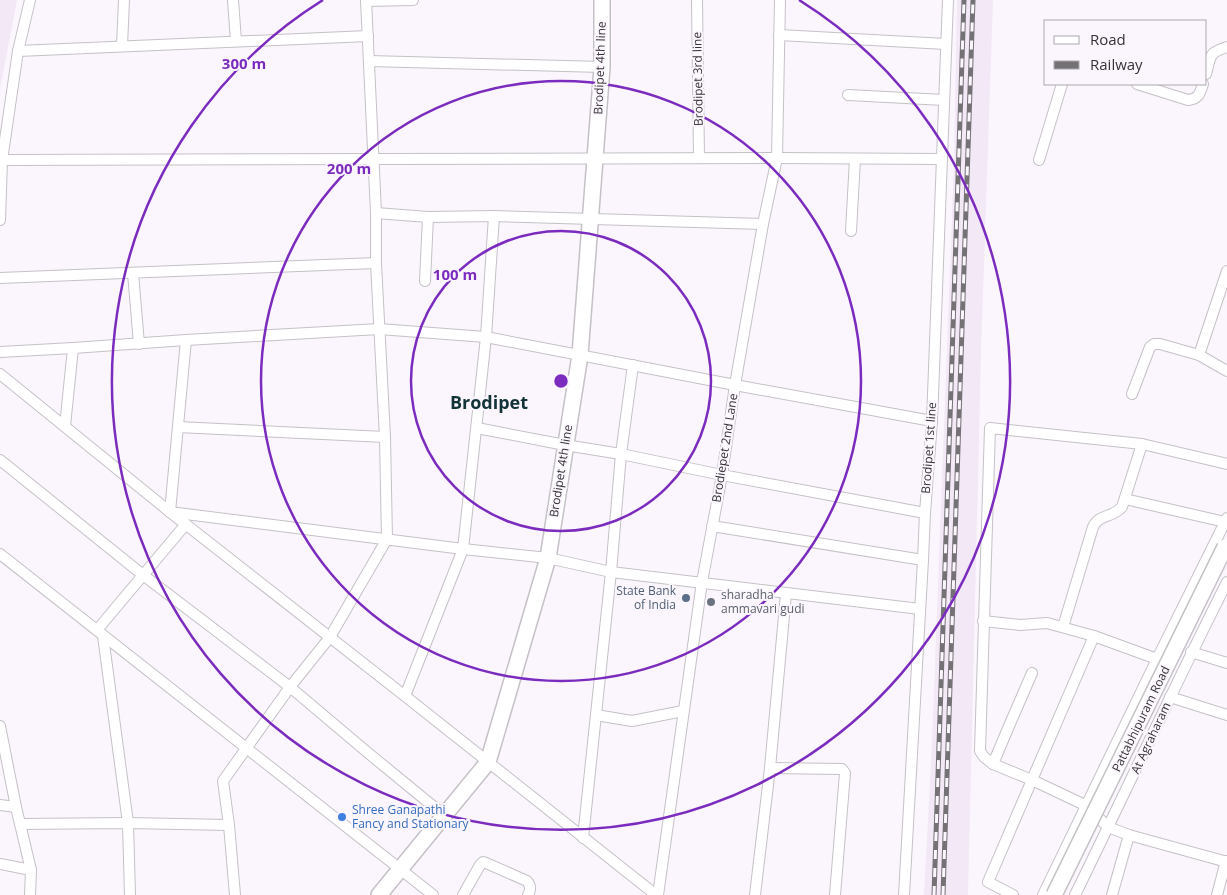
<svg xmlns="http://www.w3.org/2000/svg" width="1227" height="895" font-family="'Open Sans',sans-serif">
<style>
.built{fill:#f2e8f6}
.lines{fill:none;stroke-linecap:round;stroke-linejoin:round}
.street-casing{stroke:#c5c1c7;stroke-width:12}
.secondary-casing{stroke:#c5c1c7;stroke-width:18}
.street{stroke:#fff;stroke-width:10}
.secondary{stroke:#fff;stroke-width:15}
.rail-casing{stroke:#757276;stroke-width:5}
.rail{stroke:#fbf6fd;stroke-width:3;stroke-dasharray:9;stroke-linecap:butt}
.secondary-bridge-casing{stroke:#c5c1c7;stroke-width:18;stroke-linecap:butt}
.secondary-bridge{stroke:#fff;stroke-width:15}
.ring{fill:none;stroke:#7b2cbf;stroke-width:2.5}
.service-dot{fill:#5c6f8a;stroke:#fbf6fd;stroke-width:2}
.worship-dot{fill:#6b7280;stroke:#fbf6fd;stroke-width:2}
.shop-dot{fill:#3f7fe0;stroke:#fbf6fd;stroke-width:2}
.labels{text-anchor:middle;stroke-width:4;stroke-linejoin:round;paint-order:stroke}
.street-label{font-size:12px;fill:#353336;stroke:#fbf6fd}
.service-label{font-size:12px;fill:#4e5e75;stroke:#fbf6fd;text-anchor:end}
.worship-label{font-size:12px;fill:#5b616d;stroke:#fbf6fd;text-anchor:start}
.shop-label{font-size:12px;fill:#366cbe;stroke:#fbf6fd;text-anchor:start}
.district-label{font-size:18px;font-weight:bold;fill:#123438;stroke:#fbf6fd}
.centre{fill:#7b2cbf;stroke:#fbf6fd;stroke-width:2.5}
.ring-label{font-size:15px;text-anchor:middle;font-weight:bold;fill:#7b2cbf;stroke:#fbf6fd;stroke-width:4;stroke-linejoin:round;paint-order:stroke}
</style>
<rect width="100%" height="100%" fill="#fbf6fd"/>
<!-- built -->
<g class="built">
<path d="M0,0H17L0,89Z"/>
<path d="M957,0H993L981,351L968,895H924L932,743L954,163Z"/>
</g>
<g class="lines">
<!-- street casing -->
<g class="street-casing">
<g id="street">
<path d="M233,0L236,41"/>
<path d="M697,0L699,158"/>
<path d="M366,1L413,0"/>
<path d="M779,35L946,44"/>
<path d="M122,46L124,0"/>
<path d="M18,51L368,36"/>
<path d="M369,61L602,67"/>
<path d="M1206,74C1211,56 1208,53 1227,47"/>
<path d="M1137,84L1188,100C1199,99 1200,93 1203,84"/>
<path d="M848,95L944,100"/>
<path d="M2,160L777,158L942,159"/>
<path d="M1039,160L1062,84"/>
<path d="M376,213L428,217L494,216L763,224"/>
<path d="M0,220L2,160L18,51L30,0"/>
<path d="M851,231L855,159"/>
<path d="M133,273L139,344"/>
<path d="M0,278L376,263"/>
<path d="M425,281L428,217"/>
<path d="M186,340L170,512L463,549L548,558L611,572L920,609"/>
<path d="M0,352L73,348L186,340L379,329L486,337L735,385L932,421"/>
<path d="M1199,355L1227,271"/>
<path d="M0,374L170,512L405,696L656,895"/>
<path d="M1132,394L1150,347L1154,344H1160L1199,355L1227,371"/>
<path d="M65,426L73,348"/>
<path d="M178,427L385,437"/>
<path d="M477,428L565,445L621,454L722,475L925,513"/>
<path d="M0,460L143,575L290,687L367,752L445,816"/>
<path d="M1125,499L1225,522"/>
<path d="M712,526L923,560"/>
<path d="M0,554L433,895"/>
<path d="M983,621L1020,625L1047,623L1094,636L1157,659"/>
<path d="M1063,627L1093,527C1100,513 1111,519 1122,507L1142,444"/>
<path d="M97,630L186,524"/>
<path d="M103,636L128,823L130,895"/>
<path d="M1191,652L1227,663"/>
<path d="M1032,673L1009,726L993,764L1032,780L1087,806L1108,827L1129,835L1227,862"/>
<path d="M405,696L463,549L486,337L494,216"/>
<path d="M1170,697L1227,715"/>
<path d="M596,715L632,721L683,711"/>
<path d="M0,726L16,807L31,870L30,895"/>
<path d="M993,764L984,757L980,751L990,428L1142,444L1227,464"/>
<path d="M770,768L842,769L845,773L835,895"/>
<path d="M0,805L16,807"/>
<path d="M20,824L128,823L229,825"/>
<path d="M583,838L611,572L621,454L633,365"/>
<path d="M0,864L31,870"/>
<path d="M235,895L229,825L223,781L290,687L330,637L387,539L385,437L376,263V213L366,0"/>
<path d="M463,895L480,865L483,862L486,863L527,881C531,886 531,889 528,895"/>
<path d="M658,895L702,582L722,475L735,385L763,224L777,158L780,0"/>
<path d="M755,895L770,768L786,594"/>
<path d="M904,895L923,560L925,513L932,421L948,0"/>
<path d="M1013,895L988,882L1094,636"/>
<path d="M1043,895L1157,659L1227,518"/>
<path d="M1075,895C1126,791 1175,685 1227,582"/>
<path d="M1112,895L1129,835"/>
<path d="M1217,895L1226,861"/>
</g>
</g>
<!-- secondary casing -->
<g class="secondary-casing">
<path id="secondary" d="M379,895L488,762L548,558L580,355L602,67V0"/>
</g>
<!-- street -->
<use href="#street" class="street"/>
<!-- secondary -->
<use href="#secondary" class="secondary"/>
<!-- rail casing -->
<g class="rail-casing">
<g id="rail">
<path d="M934,895L964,0"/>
<path d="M943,895L973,0"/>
</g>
</g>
<!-- rail -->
<use href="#rail" class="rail"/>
<!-- secondary-bridge casing -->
<g class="secondary-bridge-casing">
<path id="secondary-bridge" d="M1054,895L1225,547"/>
</g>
<!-- secondary-bridge -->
<use href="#secondary-bridge" class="secondary-bridge"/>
</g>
<!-- distance rings -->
<g class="ring">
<circle cx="561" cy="381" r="150"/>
<circle cx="561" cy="381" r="300"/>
<path d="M799 0A449 449 0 1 1 323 0"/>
</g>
<!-- markers -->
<circle class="service-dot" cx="686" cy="598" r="5"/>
<circle class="worship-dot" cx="711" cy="602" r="5"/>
<circle class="shop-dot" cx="342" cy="817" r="5"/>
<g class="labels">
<!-- street labels -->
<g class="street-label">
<text transform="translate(600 68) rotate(-88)" y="4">Brodipet 4th line</text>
<text transform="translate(698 79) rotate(-91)" y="4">Brodipet 3rd line</text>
<text transform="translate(725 448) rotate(-81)" y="4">Brodiepet 2nd Lane</text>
<text transform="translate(929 448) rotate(-86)" y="4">Brodipet 1st line</text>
<text transform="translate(561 471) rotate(-81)" y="4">Brodipet 4th line</text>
<text transform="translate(1141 719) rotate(-64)" y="4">Pattabhipuram Road</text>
<text transform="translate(1151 738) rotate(-65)" y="4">At Agraharam</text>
</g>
<!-- service labels -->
<g class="service-label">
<text x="676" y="595">State Bank<tspan x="676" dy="14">of India</tspan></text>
</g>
<!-- worship labels -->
<g class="worship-label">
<text x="721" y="599">sharadha<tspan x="721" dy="14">ammavari gudi</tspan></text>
</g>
<!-- shop labels -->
<g class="shop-label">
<text x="352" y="814">Shree Ganapathi<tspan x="352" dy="14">Fancy and Stationary</tspan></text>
</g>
<!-- district labels -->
<g class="district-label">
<text x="489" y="409">Brodipet</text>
</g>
</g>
<circle cx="561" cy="381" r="8" class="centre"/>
<g class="ring-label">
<text x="244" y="69">300 m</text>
<text x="349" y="174">200 m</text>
<text x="455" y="280">100 m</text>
</g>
<!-- legend -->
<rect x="1044" y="20" width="162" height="65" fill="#fbf6fd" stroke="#aca8ad"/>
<rect x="1054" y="36" width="25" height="8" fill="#ffffff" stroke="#aca8ad"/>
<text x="1090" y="45" font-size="15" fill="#353336">Road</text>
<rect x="1054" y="61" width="25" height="8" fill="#757276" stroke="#aca8ad"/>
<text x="1090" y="70" font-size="15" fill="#353336">Railway</text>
</svg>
